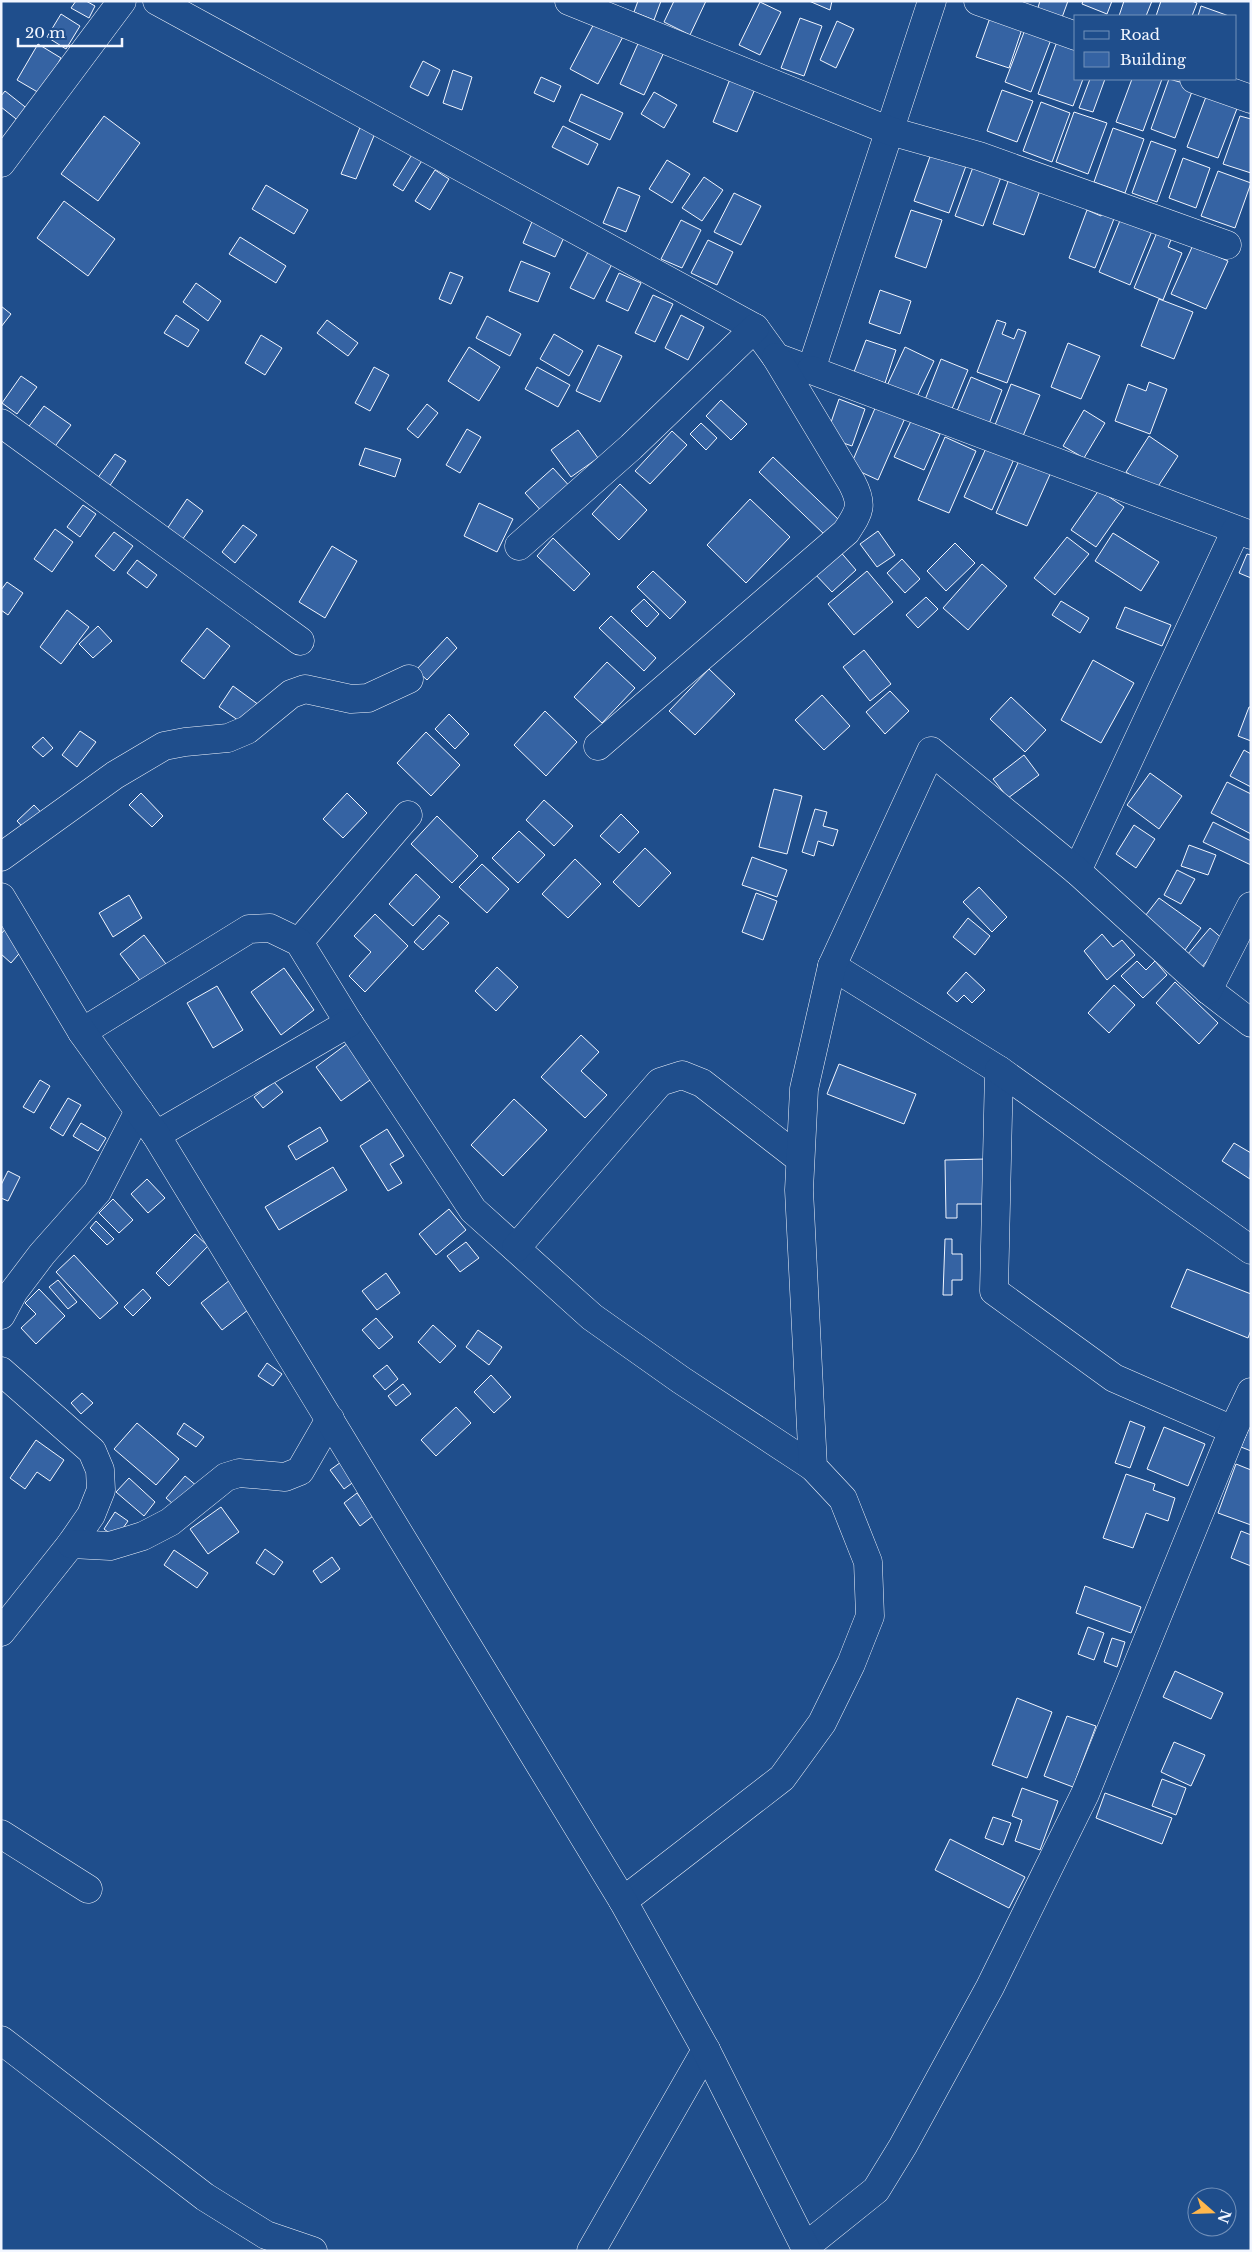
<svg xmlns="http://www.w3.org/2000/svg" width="1252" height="2252" font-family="'Libre Baskerville',serif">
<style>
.building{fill:#3563a3;stroke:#f2f6ff}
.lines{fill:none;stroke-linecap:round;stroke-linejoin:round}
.street-casing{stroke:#f2f6ff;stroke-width:29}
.secondary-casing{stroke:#f2f6ff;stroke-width:29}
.street{stroke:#1f4e8c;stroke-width:28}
.secondary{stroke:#1f4e8c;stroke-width:28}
</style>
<rect width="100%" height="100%" fill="#1f4e8c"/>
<!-- building -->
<g class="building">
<path d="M76,1H86L95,6L89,18L71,8Z"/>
<path d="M638,1H661L654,20L634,12Z"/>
<path d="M674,1H706L690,35L664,22Z"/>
<path d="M809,1H832L830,10Z"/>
<path d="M1040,1H1068L1060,23L1036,14Z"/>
<path d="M1083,1H1112L1107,14L1082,4Z"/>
<path d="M1124,1H1152L1146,16H1119Z"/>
<path d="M1161,1H1192L1197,3L1192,16H1156Z"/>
<path d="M760,2L781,12L760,55L739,45Z"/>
<path d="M1201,6L1229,16H1198Z"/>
<path d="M61,14L80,26L66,49L47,37Z"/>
<path d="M991,15L1023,26L1009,68L976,57Z"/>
<path d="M598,16L626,31L598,84L570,69Z"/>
<path d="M800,18L822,26L804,76L781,68Z"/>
<path d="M837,21L854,29L836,68L820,60Z"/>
<path d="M1026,27L1052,37L1031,92L1005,82Z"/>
<path d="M1059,36L1076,42V79H1083L1073,106L1038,94Z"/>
<path d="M641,37L666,48L644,95L620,84Z"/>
<path d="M38,44L61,58L41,94L17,80Z"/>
<path d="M423,61L440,70L428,96L410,87Z"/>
<path d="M453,70L472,77L462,110L443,103Z"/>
<path d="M732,74L757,84L737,132L713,122Z"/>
<path d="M541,77L561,86L554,102L534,93Z"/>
<path d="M1090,79H1105L1093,112L1079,108Z"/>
<path d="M1132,79H1162L1143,131L1116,122Z"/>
<path d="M1169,79L1194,86L1175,138L1151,129Z"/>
<path d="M1002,90L1033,101L1017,142L987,131Z"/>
<path d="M5,91L29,110L20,122L1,107V96Z"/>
<path d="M654,92L677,105L664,128L641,114Z"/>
<path d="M581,94L623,113L610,140L569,121Z"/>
<path d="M1207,94L1238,106L1218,158L1187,147Z"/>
<path d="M1041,102L1070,113L1052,162L1023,151Z"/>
<path d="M1074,112L1107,123L1088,174L1056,162Z"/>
<path d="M104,116L140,143L98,201L61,174Z"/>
<path d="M1240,116L1251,119V173L1223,164Z"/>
<path d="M361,125L376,131L356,179L341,174Z"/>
<path d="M563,126L598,144L588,165L552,147Z"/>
<path d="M1113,128L1144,139L1125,193L1094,182Z"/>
<path d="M1151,141L1176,150L1157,202L1132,193Z"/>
<path d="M932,151L967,163L949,213L914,201Z"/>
<path d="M413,153L423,159L403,191L393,185Z"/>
<path d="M1183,158L1210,168L1196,208L1169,198Z"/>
<path d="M667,160L690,174L672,203L649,189Z"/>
<path d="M973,167L1001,177L983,226L955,216Z"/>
<path d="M435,170L449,179L430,210L415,201Z"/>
<path d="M1218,171L1251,183L1235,228L1201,216Z"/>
<path d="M1011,173L1042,185L1024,235L993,224Z"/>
<path d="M704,177L723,190L702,221L682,208Z"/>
<path d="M266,185L308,210L294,234L252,209Z"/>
<path d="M618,187L640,196L626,232L603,223Z"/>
<path d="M734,193L761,206L741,245L714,232Z"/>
<path d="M64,201L115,239L88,276L37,238Z"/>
<path d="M1105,206L1117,211L1095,268L1069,258L1087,210L1101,216Z"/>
<path d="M911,210L942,220L926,268L895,257Z"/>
<path d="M534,217L567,231L555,257L523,243Z"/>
<path d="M1121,218L1152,231L1130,285L1099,272Z"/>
<path d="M681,220L701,230L682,268L661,259Z"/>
<path d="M1158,230L1173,235L1168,247L1182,253L1163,300L1134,288Z"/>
<path d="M240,237L286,266L276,283L229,254Z"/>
<path d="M708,240L733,252L717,285L691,273Z"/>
<path d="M1193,245L1228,261L1206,309L1171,294Z"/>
<path d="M588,252L612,264L594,299L570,288Z"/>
<path d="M521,261L550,273L538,302L509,291Z"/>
<path d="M450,272L463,277L451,304L439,299Z"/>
<path d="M619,273L641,283L628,311L606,301Z"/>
<path d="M196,283L221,301L208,321L183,302Z"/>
<path d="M880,290L911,301L900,334L869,323Z"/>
<path d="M653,295L673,304L655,342L635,333Z"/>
<path d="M1159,299L1193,312L1174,359L1141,346Z"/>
<path d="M1,306L11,314L1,327Z"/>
<path d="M176,315L199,330L188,347L164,333Z"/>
<path d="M681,315L704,327L688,360L665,348Z"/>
<path d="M487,316L521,334L510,356L476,338Z"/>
<path d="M327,320L358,343L348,356L317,333Z"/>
<path d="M997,320L1006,323L1002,334L1014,339L1018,329L1026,332L1007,383L977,372Z"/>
<path d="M554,334L583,351L569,376L540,359Z"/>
<path d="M261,335L282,348L265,375L245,363Z"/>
<path d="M866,340L896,350L885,383L854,372Z"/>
<path d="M1068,343L1100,356L1081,399L1051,387Z"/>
<path d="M598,345L622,356L600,402L576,391Z"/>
<path d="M469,347L500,367L479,401L448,381Z"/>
<path d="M905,347L934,361L914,403L885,390Z"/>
<path d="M941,359L968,370L949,416L923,405Z"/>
<path d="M374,367L389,375L370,411L355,403Z"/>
<path d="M537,367L570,385L558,407L525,389Z"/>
<path d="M21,376L37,387L17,414L2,403Z"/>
<path d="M971,377L1002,390L989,424L957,411Z"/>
<path d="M1149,382L1167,389L1150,434L1115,421L1128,384L1146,391Z"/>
<path d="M1011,384L1040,395L1023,436L995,425Z"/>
<path d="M839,399L865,409L852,446L826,437Z"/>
<path d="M721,400L747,424L731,440L706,416Z"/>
<path d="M427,404L438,413L418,438L407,429Z"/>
<path d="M44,406L71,425L53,449L27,429Z"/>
<path d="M876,406L905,418L878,480L850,467Z"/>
<path d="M1084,410L1105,423L1084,458L1063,446Z"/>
<path d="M911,421L940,434L924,470L894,457Z"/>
<path d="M701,423L717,438L706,450L690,434Z"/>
<path d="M467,429L481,437L460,473L446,465Z"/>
<path d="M578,430L598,458L571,477L551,450Z"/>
<path d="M672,431L687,445L650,484L635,471Z"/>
<path d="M1149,436L1178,456L1155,491L1126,472Z"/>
<path d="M945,437L976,451L949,513L918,500Z"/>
<path d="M987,446L1014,459L992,510L964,497Z"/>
<path d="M365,448L401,459L395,477L359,465Z"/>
<path d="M115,454L126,461L109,487L97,479Z"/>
<path d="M1021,456L1052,470L1027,526L996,513Z"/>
<path d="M773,457L839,520L825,535L759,472Z"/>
<path d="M553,468L573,490L545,515L525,493Z"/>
<path d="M620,484L647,510L619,540L592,514Z"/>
<path d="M1099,490L1124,507L1096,547L1071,530Z"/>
<path d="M187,499L203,511L182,540L167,529Z"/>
<path d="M750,499L790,537L746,583L707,545Z"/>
<path d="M479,503L513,519L497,552L464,536Z"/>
<path d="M83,505L96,514L80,537L67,527Z"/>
<path d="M243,525L257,535L235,563L222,552Z"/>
<path d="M55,529L73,542L52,572L34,559Z"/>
<path d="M878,531L895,555L877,567L860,544Z"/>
<path d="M114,532L133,546L114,571L95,556Z"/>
<path d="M1113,533L1159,562L1141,591L1095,561Z"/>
<path d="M1067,537L1089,554L1055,595L1034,578Z"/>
<path d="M553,538L590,574L574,591L537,556Z"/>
<path d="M955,543L975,563L946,591L927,571Z"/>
<path d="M332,546L357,561L325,618L299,602Z"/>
<path d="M838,549L856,570L832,592L813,572Z"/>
<path d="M1247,554L1251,555V578L1239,573Z"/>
<path d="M902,559L920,579L905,593L887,573Z"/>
<path d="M137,560L157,575L147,588L127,573Z"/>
<path d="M982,564L1007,586L968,630L943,608Z"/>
<path d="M653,571L686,602L670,619L637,587Z"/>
<path d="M867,571L893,602L854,635L828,604Z"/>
<path d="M7,582L23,593L8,615L1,610V590Z"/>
<path d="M926,597L938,609L918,628L906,615Z"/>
<path d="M644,599L659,614L647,627L631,611Z"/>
<path d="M1061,601L1089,618L1080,633L1052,615Z"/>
<path d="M1125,607L1171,625L1162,646L1116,628Z"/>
<path d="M67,610L89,627L61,664L40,647Z"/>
<path d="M611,616L656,658L644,671L599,628Z"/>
<path d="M98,626L112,641L93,658L79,644Z"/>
<path d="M207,628L230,646L204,679L181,661Z"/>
<path d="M447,637L457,648L427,680L416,670Z"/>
<path d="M864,650L891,684L870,701L843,667Z"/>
<path d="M1093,660L1134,683L1101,743L1061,720Z"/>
<path d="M607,662L635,688L602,723L574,697Z"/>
<path d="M709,669L735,694L695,735L669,711Z"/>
<path d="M233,686L259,705L245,725L219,707Z"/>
<path d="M890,691L909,711L885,734L866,712Z"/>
<path d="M822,695L850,726L824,750L795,720Z"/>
<path d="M1011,697L1046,730L1025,752L990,719Z"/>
<path d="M1249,707H1251V741L1238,736Z"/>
<path d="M545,711L577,742L546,776L514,745Z"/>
<path d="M449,714L469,734L455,749L435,729Z"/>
<path d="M80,731L96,742L77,767L62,755Z"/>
<path d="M426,732L460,765L431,796L397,763Z"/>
<path d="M43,737L53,748L43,757L32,747Z"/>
<path d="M1244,750L1251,754V787L1230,776Z"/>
<path d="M1024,755L1039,775L1008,798L993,779Z"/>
<path d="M1150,773L1182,796L1159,829L1127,805Z"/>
<path d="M1227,782L1251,794V834L1211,813Z"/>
<path d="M774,789L802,796L787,854L759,847Z"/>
<path d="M141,793L163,816L152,827L129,805Z"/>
<path d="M347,793L367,813L343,838L323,819Z"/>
<path d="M544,800L573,826L554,846L526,820Z"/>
<path d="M34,805L51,823L34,839L17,821Z"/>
<path d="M815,809L827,812L823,826L838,830L833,846L818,841L814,856L802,852Z"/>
<path d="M621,814L639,832L619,853L600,836Z"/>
<path d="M437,816L478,856L452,883L411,844Z"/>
<path d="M1213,822L1251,841V865L1203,842Z"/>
<path d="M1134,825L1155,839L1136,868L1116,854Z"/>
<path d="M519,831L545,855L518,883L492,858Z"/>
<path d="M1189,845L1216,855L1208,875L1181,866Z"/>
<path d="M645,848L671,873L639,907L613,882Z"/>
<path d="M752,857L787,870L777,897L742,885Z"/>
<path d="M575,859L601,884L568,918L542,894Z"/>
<path d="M482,864L509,889L487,913L459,887Z"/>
<path d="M1177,870L1195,879L1181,904L1164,895Z"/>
<path d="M416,874L440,897L413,926L389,904Z"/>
<path d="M979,887L1007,917L992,932L963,902Z"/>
<path d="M756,893L777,901L763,940L742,932Z"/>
<path d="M129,895L142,918L113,937L99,913Z"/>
<path d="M1159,898L1201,928L1185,950L1142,920Z"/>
<path d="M375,914L408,946L365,992L349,976L371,952L354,936Z"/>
<path d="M439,915L449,923L423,950L414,942Z"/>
<path d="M16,917L36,934L11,963L1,954V934Z"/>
<path d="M968,918L990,936L975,955L953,937Z"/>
<path d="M1210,928L1224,940L1197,973L1182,961Z"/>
<path d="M1102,934L1113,947L1122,940L1135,955L1107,980L1084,951Z"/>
<path d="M144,935L172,972L148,991L120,954Z"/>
<path d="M1137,961L1146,970L1155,961L1167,975L1143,998L1121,976Z"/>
<path d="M497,967L518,987L496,1011L475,991Z"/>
<path d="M284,968L314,1010L281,1035L251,992Z"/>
<path d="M966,972L985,990L972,1003L964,995L957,1002L947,993Z"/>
<path d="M1175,982L1218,1023L1199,1044L1156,1003Z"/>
<path d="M1114,985L1135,1005L1109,1033L1088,1013Z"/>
<path d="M217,986L243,1030L213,1048L187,1003Z"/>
<path d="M581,1035L599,1052L581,1071L607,1095L585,1118L541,1077Z"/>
<path d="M352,1040L377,1075L341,1101L316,1067Z"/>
<path d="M839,1064L916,1094L904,1124L827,1094Z"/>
<path d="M40,1080L50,1086L34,1113L23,1107Z"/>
<path d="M274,1082L283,1092L263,1108L254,1097Z"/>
<path d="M68,1098L81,1105L63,1136L50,1128Z"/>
<path d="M514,1099L547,1130L503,1176L471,1145Z"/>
<path d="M81,1123L106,1138L98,1151L73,1136Z"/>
<path d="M320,1127L328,1141L296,1160L288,1146Z"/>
<path d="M387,1129L404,1156L390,1164L402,1183L388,1191L360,1146Z"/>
<path d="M1234,1143L1251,1153L1250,1179L1222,1161Z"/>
<path d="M986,1159L987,1204H957V1218H946L945,1160Z"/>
<path d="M333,1167L347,1190L279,1230L265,1207Z"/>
<path d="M8,1171L20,1177L8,1201L1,1198V1185Z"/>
<path d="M147,1179L165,1198L148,1213L131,1194Z"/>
<path d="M113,1199L133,1220L119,1233L99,1213Z"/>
<path d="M449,1209L466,1230L436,1255L419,1234Z"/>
<path d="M96,1221L114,1239L107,1245L90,1228Z"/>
<path d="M195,1234L208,1246L169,1286L156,1273Z"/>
<path d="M945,1239H952V1254H962V1280H952V1295H943Z"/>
<path d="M466,1242L479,1258L460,1272L447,1256Z"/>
<path d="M74,1255L118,1303L100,1319L56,1272Z"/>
<path d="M1187,1269L1251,1294V1330L1248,1338L1171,1307Z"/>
<path d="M386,1273L400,1293L377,1310L362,1291Z"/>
<path d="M235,1276L257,1303L222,1330L201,1303Z"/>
<path d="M58,1280L77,1302L68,1309L49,1287Z"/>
<path d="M39,1289L65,1316L36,1344L21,1328L36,1314L25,1303Z"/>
<path d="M143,1289L151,1298L133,1316L124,1307Z"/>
<path d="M376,1318L393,1337L379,1349L362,1330Z"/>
<path d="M433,1325L456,1346L440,1363L418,1342Z"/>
<path d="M478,1330L502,1347L489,1365L466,1347Z"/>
<path d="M267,1363L282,1374L273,1386L258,1376Z"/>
<path d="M387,1365L398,1379L385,1390L373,1376Z"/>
<path d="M491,1375L511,1397L494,1413L474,1392Z"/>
<path d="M403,1384L411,1394L396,1406L388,1396Z"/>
<path d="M82,1393L93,1403L81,1414L71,1403Z"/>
<path d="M456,1407L471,1423L436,1456L421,1440Z"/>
<path d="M1130,1421L1145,1427L1130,1468L1115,1463Z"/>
<path d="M137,1423L179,1459L156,1485L114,1449Z"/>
<path d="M184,1423L204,1437L196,1447L177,1434Z"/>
<path d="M1251,1423V1451L1241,1447Z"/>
<path d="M1164,1427L1205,1444L1188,1486L1147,1469Z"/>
<path d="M36,1440L64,1460L50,1481L37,1472L25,1489L10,1478Z"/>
<path d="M355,1452L359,1478L344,1489L330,1470Z"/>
<path d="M1236,1464L1251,1470V1525L1218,1513Z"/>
<path d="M1126,1474L1155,1484L1153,1490L1175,1498L1168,1521L1146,1513L1133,1548L1103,1538Z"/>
<path d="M185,1476L198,1487L179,1509L166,1498Z"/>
<path d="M129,1478L155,1502L144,1516L116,1492Z"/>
<path d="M357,1493L373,1516L360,1526L344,1503Z"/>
<path d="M221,1507L239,1532L208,1554L190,1529Z"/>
<path d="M115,1512L128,1521L116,1538L104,1529Z"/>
<path d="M1241,1531L1251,1535V1566L1231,1558Z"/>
<path d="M265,1549L283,1562L274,1575L256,1563Z"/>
<path d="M174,1550L208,1573L197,1588L164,1565Z"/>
<path d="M332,1557L340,1569L321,1583L313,1571Z"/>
<path d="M1085,1586L1141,1607L1131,1633L1076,1613Z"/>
<path d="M1088,1627L1104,1633L1094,1660L1078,1654Z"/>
<path d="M1112,1638L1125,1642L1117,1667L1104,1662Z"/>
<path d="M1175,1671L1223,1693L1211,1719L1163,1697Z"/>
<path d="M1017,1698L1052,1712L1027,1778L992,1765Z"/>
<path d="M1067,1716L1096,1726L1073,1787L1044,1776Z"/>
<path d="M1174,1742L1205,1755L1191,1786L1161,1772Z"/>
<path d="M1162,1779L1186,1788L1176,1815L1152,1806Z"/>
<path d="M1022,1788L1058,1801L1040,1850L1015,1841L1022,1820L1012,1816Z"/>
<path d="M1105,1793L1172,1818L1162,1844L1096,1818Z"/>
<path d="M993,1817L1011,1823L1003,1845L985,1838Z"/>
<path d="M950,1839L1025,1877L1009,1908L935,1870Z"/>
</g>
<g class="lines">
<!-- street casing -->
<g class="street-casing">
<g id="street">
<path d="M157,1L755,328L776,357L811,370L932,1"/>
<path d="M569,1L890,131L979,156L1227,245"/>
<path d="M978,1L1076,36"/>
<path d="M1194,79L1251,99"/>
<path d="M1,163L122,1"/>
<path d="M811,370L1251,535"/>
<path d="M1,423L300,641"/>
<path d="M519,546L631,447L755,328"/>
<path d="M598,746L846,532C859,512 864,506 852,483L776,357"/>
<path d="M1,857L115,775L164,746L185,742L228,738L247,730L291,694L305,689L351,699L368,698L409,679"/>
<path d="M1077,871L1236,530"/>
<path d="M299,942L408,815"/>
<path d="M832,966L999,1070L994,1291L1114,1378L1233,1430"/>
<path d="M1208,990L1251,1023"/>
<path d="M82,1032L249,929L270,928L299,942L349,1023L473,1210L592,1317L681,1380L813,1467"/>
<path d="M999,1070L1251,1250"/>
<path d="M156,1135L349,1023"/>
<path d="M516,1248L660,1082L682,1075L702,1083L800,1159"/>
<path d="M1,1315L14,1291L42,1254L97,1192L139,1111"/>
<path d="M1,1371L92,1451L100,1470L101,1490L91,1515L71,1544L1,1632"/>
<path d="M71,1544L110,1546L143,1536L170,1522L226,1477L239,1473L285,1477L300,1471L330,1419"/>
<path d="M1,1834L88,1889"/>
<path d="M623,1901L782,1778L822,1723L851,1664L870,1616L868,1562L843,1499L813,1467L799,1190L804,1089L832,966L931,751L1077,871L1208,990L1251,906"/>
<path d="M1,2040L205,2197L266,2235L313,2251"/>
<path d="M805,2247L876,2190L903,2146L990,1987L1085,1794L1233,1430L1251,1392"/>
<path d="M591,2251L706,2050"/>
</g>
</g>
<!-- secondary casing -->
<g class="secondary-casing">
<path id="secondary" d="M1,897L82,1032L156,1135L623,1901L706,2050L807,2251"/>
</g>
<!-- street -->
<use href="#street" class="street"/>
<!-- secondary -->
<use href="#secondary" class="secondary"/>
</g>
<!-- border -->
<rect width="1252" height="2252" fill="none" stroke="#f2f6ff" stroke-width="5"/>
<!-- legend -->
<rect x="1074" y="15" width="162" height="65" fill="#1f4e8c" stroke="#7391ba"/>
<rect x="1084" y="31" width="25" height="8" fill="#1f4e8c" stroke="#7391ba"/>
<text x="1120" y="40" font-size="15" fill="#f2f6ff">Road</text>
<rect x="1084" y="52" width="25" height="15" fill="#3563a3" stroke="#7391ba"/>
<text x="1120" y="65" font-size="15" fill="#f2f6ff">Building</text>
<!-- north arrow -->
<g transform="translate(1212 2212) rotate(110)"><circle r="24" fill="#1f4e8c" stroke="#7391ba"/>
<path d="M0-4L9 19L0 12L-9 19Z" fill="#ffb74d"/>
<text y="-8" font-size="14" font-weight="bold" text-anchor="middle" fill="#f2f6ff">N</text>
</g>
<!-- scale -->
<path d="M18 38v8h104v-8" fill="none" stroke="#f2f6ff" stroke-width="2.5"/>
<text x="25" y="38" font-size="15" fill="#f2f6ff" stroke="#1f4e8c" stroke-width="4" paint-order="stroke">20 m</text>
</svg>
